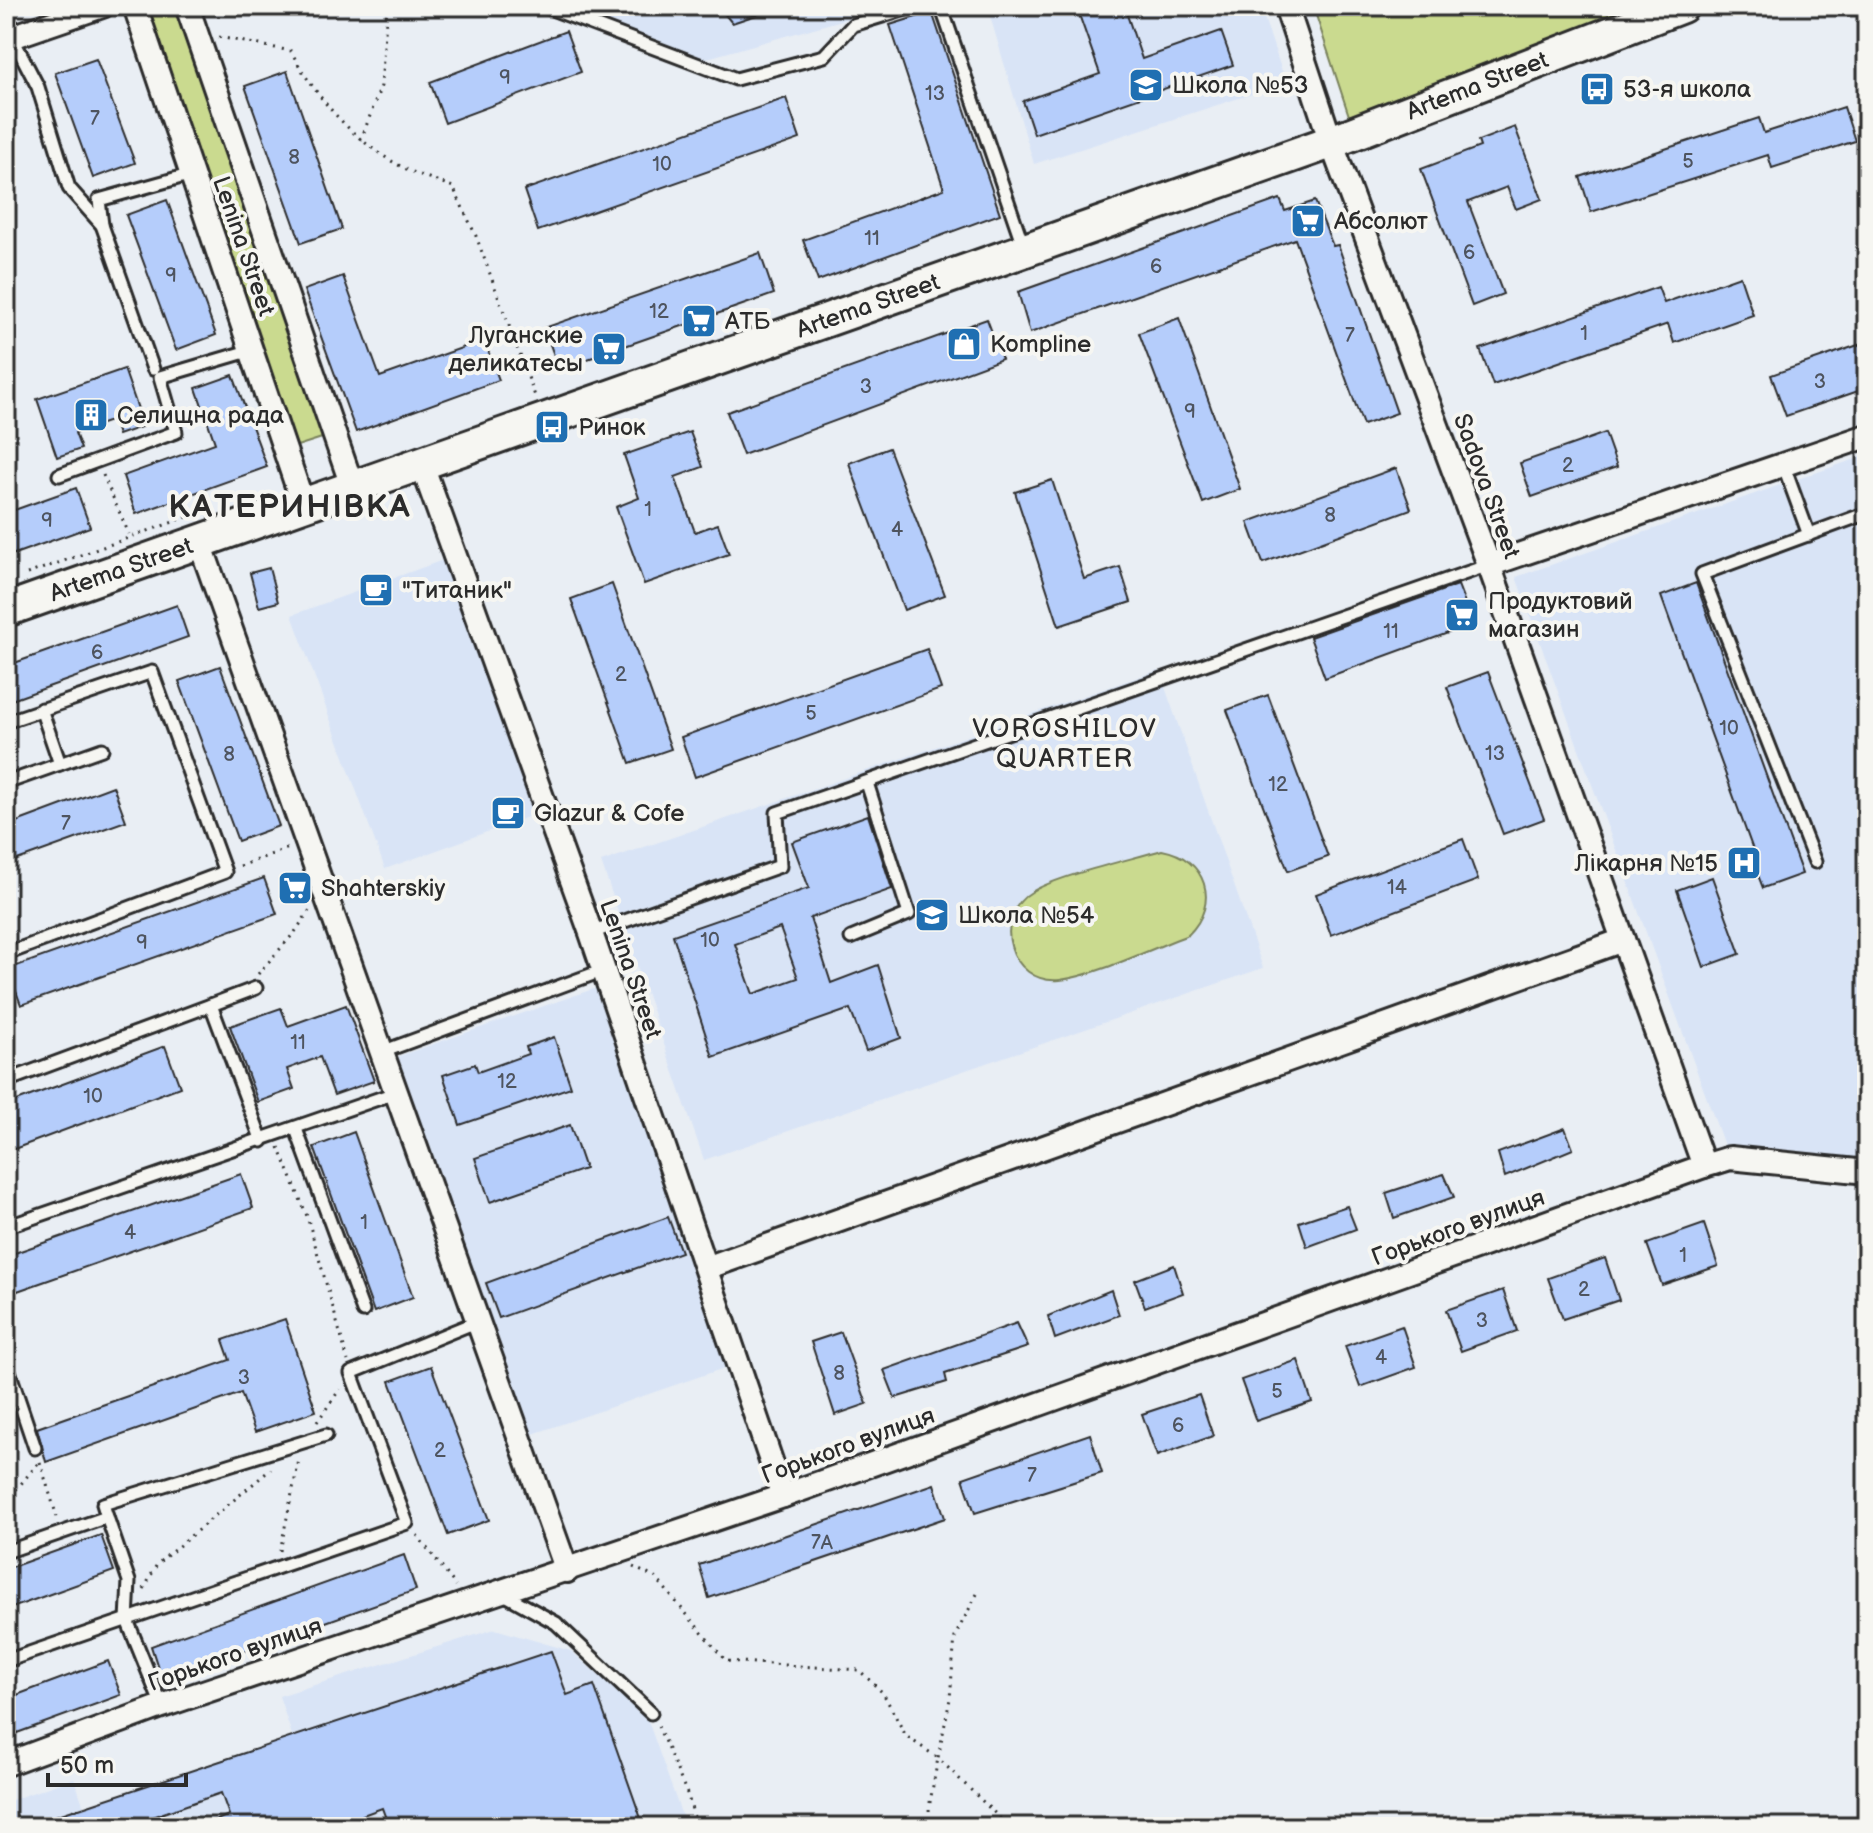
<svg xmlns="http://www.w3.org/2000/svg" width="1873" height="1833" font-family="'Balsamiq Sans',sans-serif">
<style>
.built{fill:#d9e4f6}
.green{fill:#cada8f;stroke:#7a825d;stroke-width:2}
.building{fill:#b5cdfb;stroke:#2b2b2b;stroke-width:2;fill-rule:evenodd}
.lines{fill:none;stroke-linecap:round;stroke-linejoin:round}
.lane-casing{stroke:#2b2b2b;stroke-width:17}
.street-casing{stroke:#2b2b2b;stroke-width:28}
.secondary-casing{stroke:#2b2b2b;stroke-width:38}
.path{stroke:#2b2b2b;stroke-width:3;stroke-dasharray:2 6;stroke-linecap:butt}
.lane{stroke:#f6f6f2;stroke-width:11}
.street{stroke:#f6f6f2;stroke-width:22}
.secondary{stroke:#f6f6f2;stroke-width:32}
.labels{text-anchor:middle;stroke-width:8;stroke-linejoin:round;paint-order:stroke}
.number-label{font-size:20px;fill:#4e545f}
.poi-label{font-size:24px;fill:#2b2b2b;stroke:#f6f6f2;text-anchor:start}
.street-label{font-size:24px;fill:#2b2b2b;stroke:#f6f6f2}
.neighbourhood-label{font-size:26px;letter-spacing:2px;fill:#2b2b2b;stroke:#f6f6f2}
.district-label{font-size:32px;font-weight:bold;letter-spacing:2px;fill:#2b2b2b;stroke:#f6f6f2}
</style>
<rect width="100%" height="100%" fill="#e9eef4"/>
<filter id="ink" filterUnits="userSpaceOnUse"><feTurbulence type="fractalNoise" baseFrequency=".0125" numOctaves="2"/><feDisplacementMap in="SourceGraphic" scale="16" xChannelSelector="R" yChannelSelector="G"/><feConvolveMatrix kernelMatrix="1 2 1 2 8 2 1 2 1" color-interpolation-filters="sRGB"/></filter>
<g filter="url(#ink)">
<!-- built -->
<g class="built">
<path d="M567,6H869L870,12L704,59Z"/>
<path d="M987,6H1260L1286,83L1034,164Z"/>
<path d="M1867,455V1163L1725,1148L1516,577Z"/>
<path d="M443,560L536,814L385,869L292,615Z"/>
<path d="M1159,670L1263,968L704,1160L601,862Z"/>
<path d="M599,987L730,1366L527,1436L396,1057Z"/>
<path d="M495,1629L571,1651L647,1718L686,1827H6V1802L74,1778L84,1807L293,1738L279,1696Z"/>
</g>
<!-- green -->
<g class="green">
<path d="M142,6H176L325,437L294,447Z"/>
<path d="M1313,6H1649L1352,125Z"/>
<path d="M1162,850C1206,858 1221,903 1188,935C1153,948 1095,976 1060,980C1009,985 990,916 1033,891C1061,875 1128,860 1162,850Z"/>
</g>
<!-- building -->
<g class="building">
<path d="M718,6H774V9L732,23Z"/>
<path d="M1076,6H1124L1142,59L1221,31L1233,65L1034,134L1023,101L1100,74Z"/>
<path d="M932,12L1000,214L818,281L803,240L944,189L890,25Z"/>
<path d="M566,31L581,72L445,123L430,82Z"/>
<path d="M96,59L135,163L93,178L55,73Z"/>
<path d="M287,71L342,229L301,243L245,86Z"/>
<path d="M786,98L800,139L538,231L524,190Z"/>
<path d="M1844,107L1855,141L1772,168L1768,155L1591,212L1580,177L1759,118L1764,133Z"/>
<path d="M1515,127L1542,199L1516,209L1507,187L1468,202L1503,294L1472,306L1421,169L1480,147L1478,141Z"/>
<path d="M1280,199L1285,211L1315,201L1333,246L1338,245L1397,413L1363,425L1295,239L1030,333L1018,292Z"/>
<path d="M167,200L216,335L176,350L126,215Z"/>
<path d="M760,253L774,294L559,369L544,328Z"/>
<path d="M343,276L380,377L484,340L499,380L356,432L304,290Z"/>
<path d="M1740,276L1753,315L1674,343L1668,324L1493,385L1480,349L1658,287L1664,303Z"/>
<path d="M1179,318L1240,489L1203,503L1139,333Z"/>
<path d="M987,319L1002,359L743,455L727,412Z"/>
<path d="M1867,342V388L1786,416L1771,375Z"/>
<path d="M124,369L144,426L118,435L113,420L75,433L81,449L57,457L37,399Z"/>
<path d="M233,375L267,467L136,514L123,476L215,443L196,388Z"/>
<path d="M690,432L703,467L675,477L695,532L718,524L729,554L644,584L616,507L639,498L624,455Z"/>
<path d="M1605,433L1617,467L1532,497L1520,463Z"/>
<path d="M889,448L945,595L904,610L849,463Z"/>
<path d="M1396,468L1411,509L1263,563L1248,522Z"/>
<path d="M1052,480L1084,579L1120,567L1131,602L1059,626L1015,492Z"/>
<path d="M76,488L90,527L6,557V513Z"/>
<path d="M269,568L278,602L259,607L250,573Z"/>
<path d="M1696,583L1802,874L1763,888L1753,862L1757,861L1661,596Z"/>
<path d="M612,584L671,749L630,763L571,599Z"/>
<path d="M1458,585L1473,624L1325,678L1310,637Z"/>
<path d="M177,605L188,637L6,702V666Z"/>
<path d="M927,649L941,689L695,777L681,737Z"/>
<path d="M220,666L279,826L238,841L179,681Z"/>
<path d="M1488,672L1544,819L1503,834L1447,687Z"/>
<path d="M1268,695L1328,857L1288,871L1227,710Z"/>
<path d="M113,786L126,821L6,864V826Z"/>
<path d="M868,815L892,889L810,918L831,983L878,965L901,1038L866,1051L850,1009L713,1057L673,935L809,888L792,842ZM780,928L798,978L753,994L735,944Z"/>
<path d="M1463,839L1478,880L1331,935L1316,894Z"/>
<path d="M1712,877L1740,954L1704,967L1677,890Z"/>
<path d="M264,878L277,914L21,1005L8,969Z"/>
<path d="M346,1005L374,1081L334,1095L320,1057L287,1069L294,1089L258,1102L230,1026L281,1008L288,1026Z"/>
<path d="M554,1037L571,1087L460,1125L443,1075L475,1064L478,1072L528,1054L526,1047Z"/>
<path d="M165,1046L180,1087L6,1152V1105Z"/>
<path d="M570,1125L585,1169L490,1202L475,1158Z"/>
<path d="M1565,1128L1573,1149L1505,1177L1498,1153Z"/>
<path d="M354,1132L413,1297L374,1312L314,1147Z"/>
<path d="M241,1174L253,1208L6,1295V1256Z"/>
<path d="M1444,1174L1454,1197L1394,1218L1386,1193Z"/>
<path d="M1347,1206L1356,1229L1307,1247L1299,1222Z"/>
<path d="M668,1217L681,1252L499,1318L486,1283Z"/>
<path d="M1704,1224L1718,1266L1662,1285L1647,1244Z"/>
<path d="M1605,1258L1619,1300L1563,1319L1548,1278Z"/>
<path d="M1174,1265L1183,1293L1145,1307L1135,1280Z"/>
<path d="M1111,1290L1119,1315L1055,1339L1048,1316Z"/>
<path d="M1503,1290L1517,1331L1461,1351L1446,1310Z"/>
<path d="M285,1319L316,1411L255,1432L241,1393L46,1462L37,1428L230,1360L223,1340Z"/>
<path d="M1017,1323L1028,1347L945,1374L947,1382L895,1398L884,1370Z"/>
<path d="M1402,1326L1416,1367L1360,1387L1345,1346Z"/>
<path d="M841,1332L867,1404L835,1415L811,1342Z"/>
<path d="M1298,1360L1312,1402L1256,1421L1241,1380Z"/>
<path d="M431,1366L489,1520L448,1535L390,1381Z"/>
<path d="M1199,1395L1213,1436L1157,1456L1142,1414Z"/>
<path d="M1090,1434L1102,1473L975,1513L963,1478Z"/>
<path d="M934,1484L945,1518L709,1598L699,1565Z"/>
<path d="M101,1535L114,1571L6,1610V1569Z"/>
<path d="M404,1555L416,1590L162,1680L151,1646Z"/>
<path d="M551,1651L567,1695L594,1685L644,1827H389L382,1808L330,1827H200L229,1815L221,1793L123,1827H31V1824Z"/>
<path d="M108,1661L121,1695L6,1737V1699Z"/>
</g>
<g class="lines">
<!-- lane casing -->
<g class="lane-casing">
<g id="lane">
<path d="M544,6L736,79L824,56L853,25L915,6"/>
<path d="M941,6L1024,248"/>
<path d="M12,37L38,87L69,188L102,225L153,369"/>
<path d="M102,225L99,200L192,174"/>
<path d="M1783,464L1809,535"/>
<path d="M59,475L176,432L160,377L252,350"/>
<path d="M41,709L60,764"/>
<path d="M6,722L152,672L225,872L6,954"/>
<path d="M6,783L102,749"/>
<path d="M1815,862L1702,574L1867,513"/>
<path d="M591,933L780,866L777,813L1489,565"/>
<path d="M851,938L909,914L867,783"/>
<path d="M211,1005L256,988"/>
<path d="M382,1052L604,970"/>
<path d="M6,1081L211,1005L262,1141"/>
<path d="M296,1129L363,1311"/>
<path d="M6,1227L395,1093"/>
<path d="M6,1362L35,1448"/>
<path d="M107,1517L103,1504L326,1435"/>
<path d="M6,1552L107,1517L129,1581L127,1620L162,1706"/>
<path d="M502,1593L556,1623L651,1713"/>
<path d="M6,1661L407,1523L351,1373L476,1322"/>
</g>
</g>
<!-- street casing -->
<g class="street-casing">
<g id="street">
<path d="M135,6L303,504"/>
<path d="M187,6L352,486"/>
<path d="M1286,6L1331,142L1489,565L1704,1166"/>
<path d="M6,39L102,6"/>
<path d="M421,462L591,933L783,1496"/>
<path d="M200,543L567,1571"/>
<path d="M1489,565L1867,436"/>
<path d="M706,1268L1623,940"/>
<path d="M6,1764L162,1706L783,1496L1704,1166L1730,1158L1867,1172"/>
</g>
</g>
<!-- secondary casing -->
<g class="secondary-casing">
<g id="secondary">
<path id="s1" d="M6,610L1331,142L1682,6"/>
</g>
</g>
<!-- path -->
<g class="path">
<path d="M219,37L291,51C313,93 348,135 390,160C408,172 432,179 453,187L476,236L535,396"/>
<path d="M361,140L381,86L387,6"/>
<path d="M103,475L129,534"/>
<path d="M27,574L190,516"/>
<path d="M240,866L289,848"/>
<path d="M258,974L295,932L309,911"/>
<path d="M279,1147L307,1216L348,1361"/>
<path d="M317,1422L340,1389"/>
<path d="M40,1462L57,1517"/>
<path d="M6,1502L39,1462"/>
<path d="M417,1535L456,1586"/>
<path d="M280,1551L299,1460"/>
<path d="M633,1567L656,1578L726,1661L859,1670L883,1693L906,1736L938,1758L929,1808L930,1827"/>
<path d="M144,1589L157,1564L271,1469"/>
<path d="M977,1594L955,1636L950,1699L938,1758L1009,1827"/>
<path d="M658,1726L688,1796L697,1827"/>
</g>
<!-- lane -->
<use href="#lane" class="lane"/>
<!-- street -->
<use href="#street" class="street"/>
<!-- secondary -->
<use href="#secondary" class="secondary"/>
</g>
</g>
<!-- icons -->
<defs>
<g id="school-square" transform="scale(1.8)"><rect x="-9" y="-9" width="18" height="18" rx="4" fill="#1f6fb2" stroke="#f6f6f2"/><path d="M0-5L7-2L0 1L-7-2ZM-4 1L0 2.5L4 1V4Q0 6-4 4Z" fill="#fff"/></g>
<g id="bus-square" transform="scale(1.8)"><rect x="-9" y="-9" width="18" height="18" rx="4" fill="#1f6fb2" stroke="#f6f6f2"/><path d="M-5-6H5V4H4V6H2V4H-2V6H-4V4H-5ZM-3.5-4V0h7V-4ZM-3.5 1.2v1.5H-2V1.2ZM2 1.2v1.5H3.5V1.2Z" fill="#fff"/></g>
<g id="supermarket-square" transform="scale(1.8)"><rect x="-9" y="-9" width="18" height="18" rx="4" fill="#1f6fb2" stroke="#f6f6f2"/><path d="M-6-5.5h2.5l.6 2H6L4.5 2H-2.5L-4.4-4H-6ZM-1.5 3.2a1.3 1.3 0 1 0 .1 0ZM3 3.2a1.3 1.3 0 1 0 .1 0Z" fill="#fff"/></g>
<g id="shop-square" transform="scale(1.8)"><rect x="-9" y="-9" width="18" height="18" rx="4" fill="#1f6fb2" stroke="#f6f6f2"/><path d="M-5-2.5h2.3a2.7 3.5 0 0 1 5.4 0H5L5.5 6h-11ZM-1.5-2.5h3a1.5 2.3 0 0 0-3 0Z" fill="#fff"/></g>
<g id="building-square" transform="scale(1.8)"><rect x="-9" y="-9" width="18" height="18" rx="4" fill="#1f6fb2" stroke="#f6f6f2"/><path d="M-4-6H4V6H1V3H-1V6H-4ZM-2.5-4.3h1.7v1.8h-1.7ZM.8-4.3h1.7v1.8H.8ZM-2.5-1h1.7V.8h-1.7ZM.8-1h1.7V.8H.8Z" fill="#fff"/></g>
<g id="cafe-square" transform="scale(1.8)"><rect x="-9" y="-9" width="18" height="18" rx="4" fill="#1f6fb2" stroke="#f6f6f2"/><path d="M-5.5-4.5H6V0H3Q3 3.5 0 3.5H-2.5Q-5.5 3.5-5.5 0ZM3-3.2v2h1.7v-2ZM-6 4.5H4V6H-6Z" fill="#fff"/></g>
<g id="hospital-square" transform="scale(1.8)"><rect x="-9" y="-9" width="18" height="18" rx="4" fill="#1f6fb2" stroke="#f6f6f2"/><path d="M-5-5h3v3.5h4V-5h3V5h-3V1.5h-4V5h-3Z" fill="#fff"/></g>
</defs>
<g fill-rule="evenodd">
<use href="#school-square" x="1146" y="85"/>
<use href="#bus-square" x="1597" y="89"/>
<use href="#supermarket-square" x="1308" y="221"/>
<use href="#supermarket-square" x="699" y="321"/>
<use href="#shop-square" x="964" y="344"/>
<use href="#supermarket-square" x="609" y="349"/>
<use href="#building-square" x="91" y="415"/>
<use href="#bus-square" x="552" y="427"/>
<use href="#cafe-square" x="376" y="590"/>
<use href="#supermarket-square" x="1462" y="615"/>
<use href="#cafe-square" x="508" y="813"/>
<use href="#hospital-square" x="1744" y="863"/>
<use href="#supermarket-square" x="295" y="888"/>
<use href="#school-square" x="932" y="915"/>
</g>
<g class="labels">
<!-- number labels -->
<g class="number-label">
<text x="505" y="84">9</text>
<text x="935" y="100">13</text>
<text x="95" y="125">7</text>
<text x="294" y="164">8</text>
<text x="1688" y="168">5</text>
<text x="662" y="171">10</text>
<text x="872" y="245">11</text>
<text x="1469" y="259">6</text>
<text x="1156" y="273">6</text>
<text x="171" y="282">9</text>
<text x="659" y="318">12</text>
<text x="1584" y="340">1</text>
<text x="1350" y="342">7</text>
<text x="1820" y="388">3</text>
<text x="866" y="393">3</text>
<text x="1190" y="418">9</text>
<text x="1568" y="472">2</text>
<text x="648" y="516">1</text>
<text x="1330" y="522">8</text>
<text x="47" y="527">9</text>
<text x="897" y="536">4</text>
<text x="1391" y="638">11</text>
<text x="97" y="659">6</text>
<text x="621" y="681">2</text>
<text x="811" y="720">5</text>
<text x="1729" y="735">10</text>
<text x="1495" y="760">13</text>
<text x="229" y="761">8</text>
<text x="1278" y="791">12</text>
<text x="66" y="830">7</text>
<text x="1397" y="894">14</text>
<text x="710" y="947">10</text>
<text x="142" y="949">9</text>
<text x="298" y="1049">11</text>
<text x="507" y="1088">12</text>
<text x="93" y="1103">10</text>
<text x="364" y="1229">1</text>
<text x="130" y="1239">4</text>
<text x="1683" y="1262">1</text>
<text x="1584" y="1296">2</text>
<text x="1482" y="1327">3</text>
<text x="1381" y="1364">4</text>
<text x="839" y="1380">8</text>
<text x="244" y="1384">3</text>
<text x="1277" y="1398">5</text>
<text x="1178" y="1432">6</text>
<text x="440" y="1457">2</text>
<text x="1032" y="1482">7</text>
<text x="822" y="1549">7А</text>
</g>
<!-- poi labels -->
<g class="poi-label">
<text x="1172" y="93">Школа №53</text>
<text x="1623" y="97">53-я школа</text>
<text x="1334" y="229">Абсолют</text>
<text x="725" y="329">АТБ</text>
<text x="583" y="343" text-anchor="end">Луганские<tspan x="583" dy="28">деликатесы</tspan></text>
<text x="990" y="352">Kompline</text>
<text x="117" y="423">Селищна рада</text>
<text x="578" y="435">Ринок</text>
<text x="402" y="598">"Титаник"</text>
<text x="1488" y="609">Продуктовий<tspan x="1488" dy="28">магазин</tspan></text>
<text x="534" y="821">Glazur &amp; Cofe</text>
<text x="1718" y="871" text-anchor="end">Лікарня №15</text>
<text x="321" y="896">Shahterskiy</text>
<text x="958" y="923">Школа №54</text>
</g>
<!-- street labels -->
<g class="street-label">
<text dy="8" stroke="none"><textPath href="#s1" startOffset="1562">Artema Street</textPath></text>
<text transform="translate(244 246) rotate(71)" y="8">Lenina Street</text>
<text dy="8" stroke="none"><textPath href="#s1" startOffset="914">Artema Street</textPath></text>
<text transform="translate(1487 486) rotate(70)" y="8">Sadova Street</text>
<text dy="8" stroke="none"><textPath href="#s1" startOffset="122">Artema Street</textPath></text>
<text transform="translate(631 969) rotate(71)" y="8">Lenina Street</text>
<text transform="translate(1458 1227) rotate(-20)" y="8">Горького вулиця</text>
<text transform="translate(848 1445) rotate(-20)" y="8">Горького вулиця</text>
<text transform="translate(235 1654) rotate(-19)" y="8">Горького вулиця</text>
</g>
<!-- neighbourhood labels -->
<g class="neighbourhood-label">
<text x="1065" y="737">VOROSHILOV<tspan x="1065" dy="30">QUARTER</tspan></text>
</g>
<!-- district labels -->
<g class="district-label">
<text x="290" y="517">КАТЕРИНІВКА</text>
</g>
</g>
<!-- margin -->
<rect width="1873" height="1833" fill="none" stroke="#f6f6f2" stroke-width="32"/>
<rect x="16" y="16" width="1841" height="1801" fill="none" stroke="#2b2b2b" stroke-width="3" filter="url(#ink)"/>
<!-- scale -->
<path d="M48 1773v12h138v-12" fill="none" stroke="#2b2b2b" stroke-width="4"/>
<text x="60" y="1773" font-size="24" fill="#2b2b2b" stroke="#f6f6f2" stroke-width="6" paint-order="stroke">50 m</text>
</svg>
